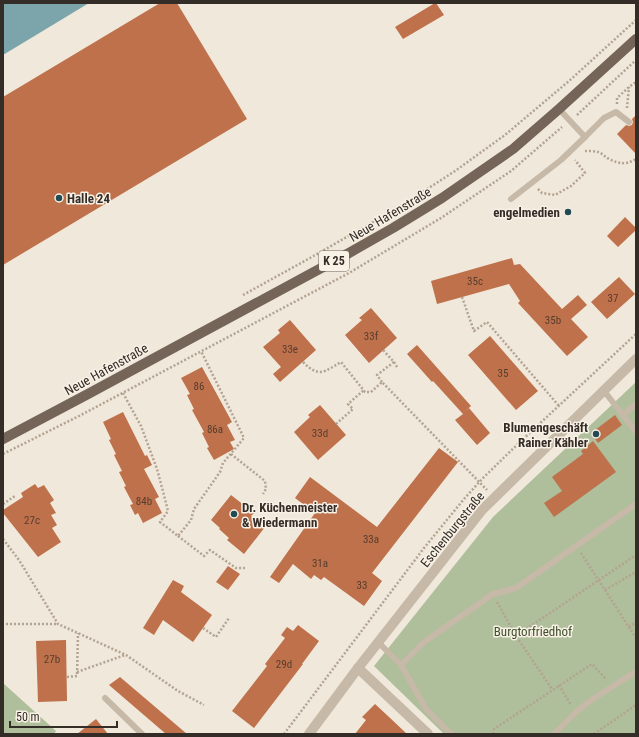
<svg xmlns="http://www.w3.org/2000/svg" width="639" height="737" font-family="'Roboto Condensed',sans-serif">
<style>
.green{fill:#afbe9b}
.water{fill:#7ba5ab}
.building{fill:#be714a}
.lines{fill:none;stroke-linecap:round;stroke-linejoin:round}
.path{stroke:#b3a392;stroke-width:2.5;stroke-dasharray:2 2;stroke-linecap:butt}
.service{stroke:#c7b9a7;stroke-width:6}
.minor{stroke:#c7b9a7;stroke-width:10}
.primary{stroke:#756559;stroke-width:10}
.poi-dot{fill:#204b53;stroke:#f8f1e6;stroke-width:1.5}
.labels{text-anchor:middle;stroke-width:3;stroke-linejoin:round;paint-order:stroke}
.number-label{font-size:11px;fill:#563d30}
.shield{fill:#f8f1e6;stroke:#6f6760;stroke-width:1}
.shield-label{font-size:12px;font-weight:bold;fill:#342c27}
.poi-label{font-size:13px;font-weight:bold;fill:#342c27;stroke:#f8f1e6;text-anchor:start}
.street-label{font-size:13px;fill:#342c27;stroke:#f8f1e6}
.park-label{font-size:13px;fill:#40512d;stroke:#f8f1e6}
</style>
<rect width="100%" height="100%" fill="#f0e8da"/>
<!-- green -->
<g class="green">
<path d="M636,382V734H444L374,666L493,517Z"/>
<path d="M3,683L56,731L54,734H3Z"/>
</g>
<!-- water -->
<path class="water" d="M3,3H89L3,55Z"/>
<!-- building -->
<g class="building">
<path d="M160,3H177L247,119L3,265V97Z"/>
<path d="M435,3H436L444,15L403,39L395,27Z"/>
<path d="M636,115V154L617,134L626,125L629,126L632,125L633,122L632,119Z"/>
<path d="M625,217L636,228V230L618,247L607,236Z"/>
<path d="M512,258L514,265L520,264L562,309L578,295L587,305L571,319L588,337L567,356L518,303L520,301L509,284L437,304L431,281Z"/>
<path d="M619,277L635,294L607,319L591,302Z"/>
<path d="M371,308L397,338L369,363L345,335L362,320L359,318Z"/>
<path d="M290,320L316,350L280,382L273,374L281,367L263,347L280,333L278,330Z"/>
<path d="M490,336L538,391L516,410L468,355Z"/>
<path d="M417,345L471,406L464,412L469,408L490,433L477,445L455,420L463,414L433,381L432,382L407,354Z"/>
<path d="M202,367L232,422L227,425L235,440L230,442L234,449L214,460L207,448L209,447L202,433L204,432L192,410L194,409L187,395L190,394L181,378Z"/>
<path d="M320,405L346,435L318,460L294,432L310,417L308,415Z"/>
<path d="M123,412L145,456L147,455L152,465L144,469L159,497L155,499L162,513L143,523L138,513L135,515L130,505L133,504L124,487L126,486L119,472L122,471L114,455L116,454L109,440L111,439L103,422Z"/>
<path d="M615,415L622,425L598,443L591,433Z"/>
<path d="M593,441L616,472L554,517L544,503L562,491L552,477L583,454L581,451Z"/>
<path d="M439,448L458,462L372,573L382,581L364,606L324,577L321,580L314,575L311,579L293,564L279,583L270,577L315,513L295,498L310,477L377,527Z"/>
<path d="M35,484L38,488L44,485L54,500L50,503L56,513L51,515L57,525L52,528L61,542L38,557L3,513V510L23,497L21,493Z"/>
<path d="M231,495L254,513L251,516L265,527L244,554L227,540L229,538L219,529L220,528L211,520Z"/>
<path d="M228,566L240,574L228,590L216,582Z"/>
<path d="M173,580L184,586L181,592L212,615L193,642L163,620L154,635L143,628Z"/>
<path d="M298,625L319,641L302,664H303L254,728L232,711L267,666L265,664L285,638L281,635L287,627L293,631Z"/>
<path d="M66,640L67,701L38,702L36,641Z"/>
<path d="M120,677L187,734H166L109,685Z"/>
<path d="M375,704L389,717L407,734H355L366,720L362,717Z"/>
<path d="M96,719L108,734H77Z"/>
</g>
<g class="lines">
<!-- path -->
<g class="path">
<path d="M617,104V98L629,87L636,82"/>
<path d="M627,108L629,87"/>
<path d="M577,115L636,60"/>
<path d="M585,151C589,151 594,151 598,152C602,153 605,157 609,159C619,164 626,165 636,159"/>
<path d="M538,189L542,193L555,195L571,186L585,173L575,160"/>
<path d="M243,295L310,258L401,206L455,171L505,135L569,81L636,20"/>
<path d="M462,297L474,331L487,322L559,406"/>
<path d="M303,362C319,378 324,372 341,362L365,392H371L382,382L487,490"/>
<path d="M394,362L397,367"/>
<path d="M382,382L377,375L394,362L383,350"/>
<path d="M123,393L141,426L157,469L165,499L168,511L160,522L178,536L191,520L194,509L220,472L223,463L244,438L201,351"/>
<path d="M336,424L353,409L348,404L364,390"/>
<path d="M3,454L81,415L349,273L441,218L511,171L562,127"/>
<path d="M231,454L265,481L266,489L263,494"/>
<path d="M3,504L15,496"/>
<path d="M178,536L204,556L210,550L236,568H245"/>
<path d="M3,539L19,560L58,624L126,655L178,691L204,705"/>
<path d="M581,553L636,638"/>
<path d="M605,590L636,572"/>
<path d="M497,602L516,636L552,689"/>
<path d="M6,624H58"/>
<path d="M629,627L636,622"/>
<path d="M203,628L216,637L229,618"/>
<path d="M516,636L636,555"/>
<path d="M77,672L125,655"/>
<path d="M67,677L77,676L78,633"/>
<path d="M559,685L571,705"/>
<path d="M284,734L424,548L464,499L483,478L522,440L636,334"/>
<path d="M493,734L494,729L592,664L606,679"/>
<path d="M594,734L636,705"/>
</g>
<!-- service -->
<g class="service">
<path d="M559,109L585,137L604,118L616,112L629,122"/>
<path d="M511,199L561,160L585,137"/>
<path d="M604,391L623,415L636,404"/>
<path d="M623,415L636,432"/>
<path d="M378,642L401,665"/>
<path d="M105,698L142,734"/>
<path d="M451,734L426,709L401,665L424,642L493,594L516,588L636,504"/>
<path d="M554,734L576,712L590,701L632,674L636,673"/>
</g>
<!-- minor -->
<g class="minor">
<path d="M358,668L428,734"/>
<path d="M309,734L358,668L482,510L636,359"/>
</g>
<!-- primary -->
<path class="primary" d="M3,439L88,394L349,253L393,228L442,198L513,149L559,109L636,39"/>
</g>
<!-- markers -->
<g class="poi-dot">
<circle cx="59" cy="198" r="4"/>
<circle cx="568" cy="212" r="4"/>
<circle cx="596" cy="434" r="4"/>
<circle cx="234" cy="514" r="4"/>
</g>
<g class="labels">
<!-- number labels -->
<g class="number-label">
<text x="475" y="285">35c</text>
<text x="613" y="302">37</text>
<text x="553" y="324">35b</text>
<text x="371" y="340">33f</text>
<text x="290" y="353">33e</text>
<text x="503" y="377">35</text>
<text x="199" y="390">86</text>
<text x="215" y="433">86a</text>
<text x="320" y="437">33d</text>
<text x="144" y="505">84b</text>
<text x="32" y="524">27c</text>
<text x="371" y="543">33a</text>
<text x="320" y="567">31a</text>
<text x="362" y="589">33</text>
<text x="52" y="663">27b</text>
<text x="284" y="668">29d</text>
</g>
<!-- shield labels -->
<rect class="shield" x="319" y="251" width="30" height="20" rx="3"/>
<g class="shield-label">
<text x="334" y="265">K 25</text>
</g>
<!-- poi labels -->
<g class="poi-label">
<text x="67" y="203">Halle 24</text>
<text x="560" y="217" text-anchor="end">engelmedien</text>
<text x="588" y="432" text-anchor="end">Blumengeschäft<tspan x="588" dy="15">Rainer Kähler</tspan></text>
<text x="242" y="512">Dr. Küchenmeister<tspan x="242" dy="15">&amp; Wiedermann</tspan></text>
</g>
<!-- street labels -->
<g class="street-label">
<text transform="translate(390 214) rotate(-31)" y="5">Neue Hafenstraße</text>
<text transform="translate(106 369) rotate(-29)" y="5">Neue Hafenstraße</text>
<text transform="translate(452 529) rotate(-51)" y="5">Eschenburgstraße</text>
</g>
<!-- park labels -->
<g class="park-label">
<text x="533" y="636">Burgtorfriedhof</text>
</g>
</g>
<!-- border -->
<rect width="639" height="737" fill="none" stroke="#342c27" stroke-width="8"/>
<!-- scale -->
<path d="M10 721v6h107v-6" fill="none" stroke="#342c27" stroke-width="2"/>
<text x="16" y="721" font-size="12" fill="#342c27" stroke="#f8f1e6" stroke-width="3" paint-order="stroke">50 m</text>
</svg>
